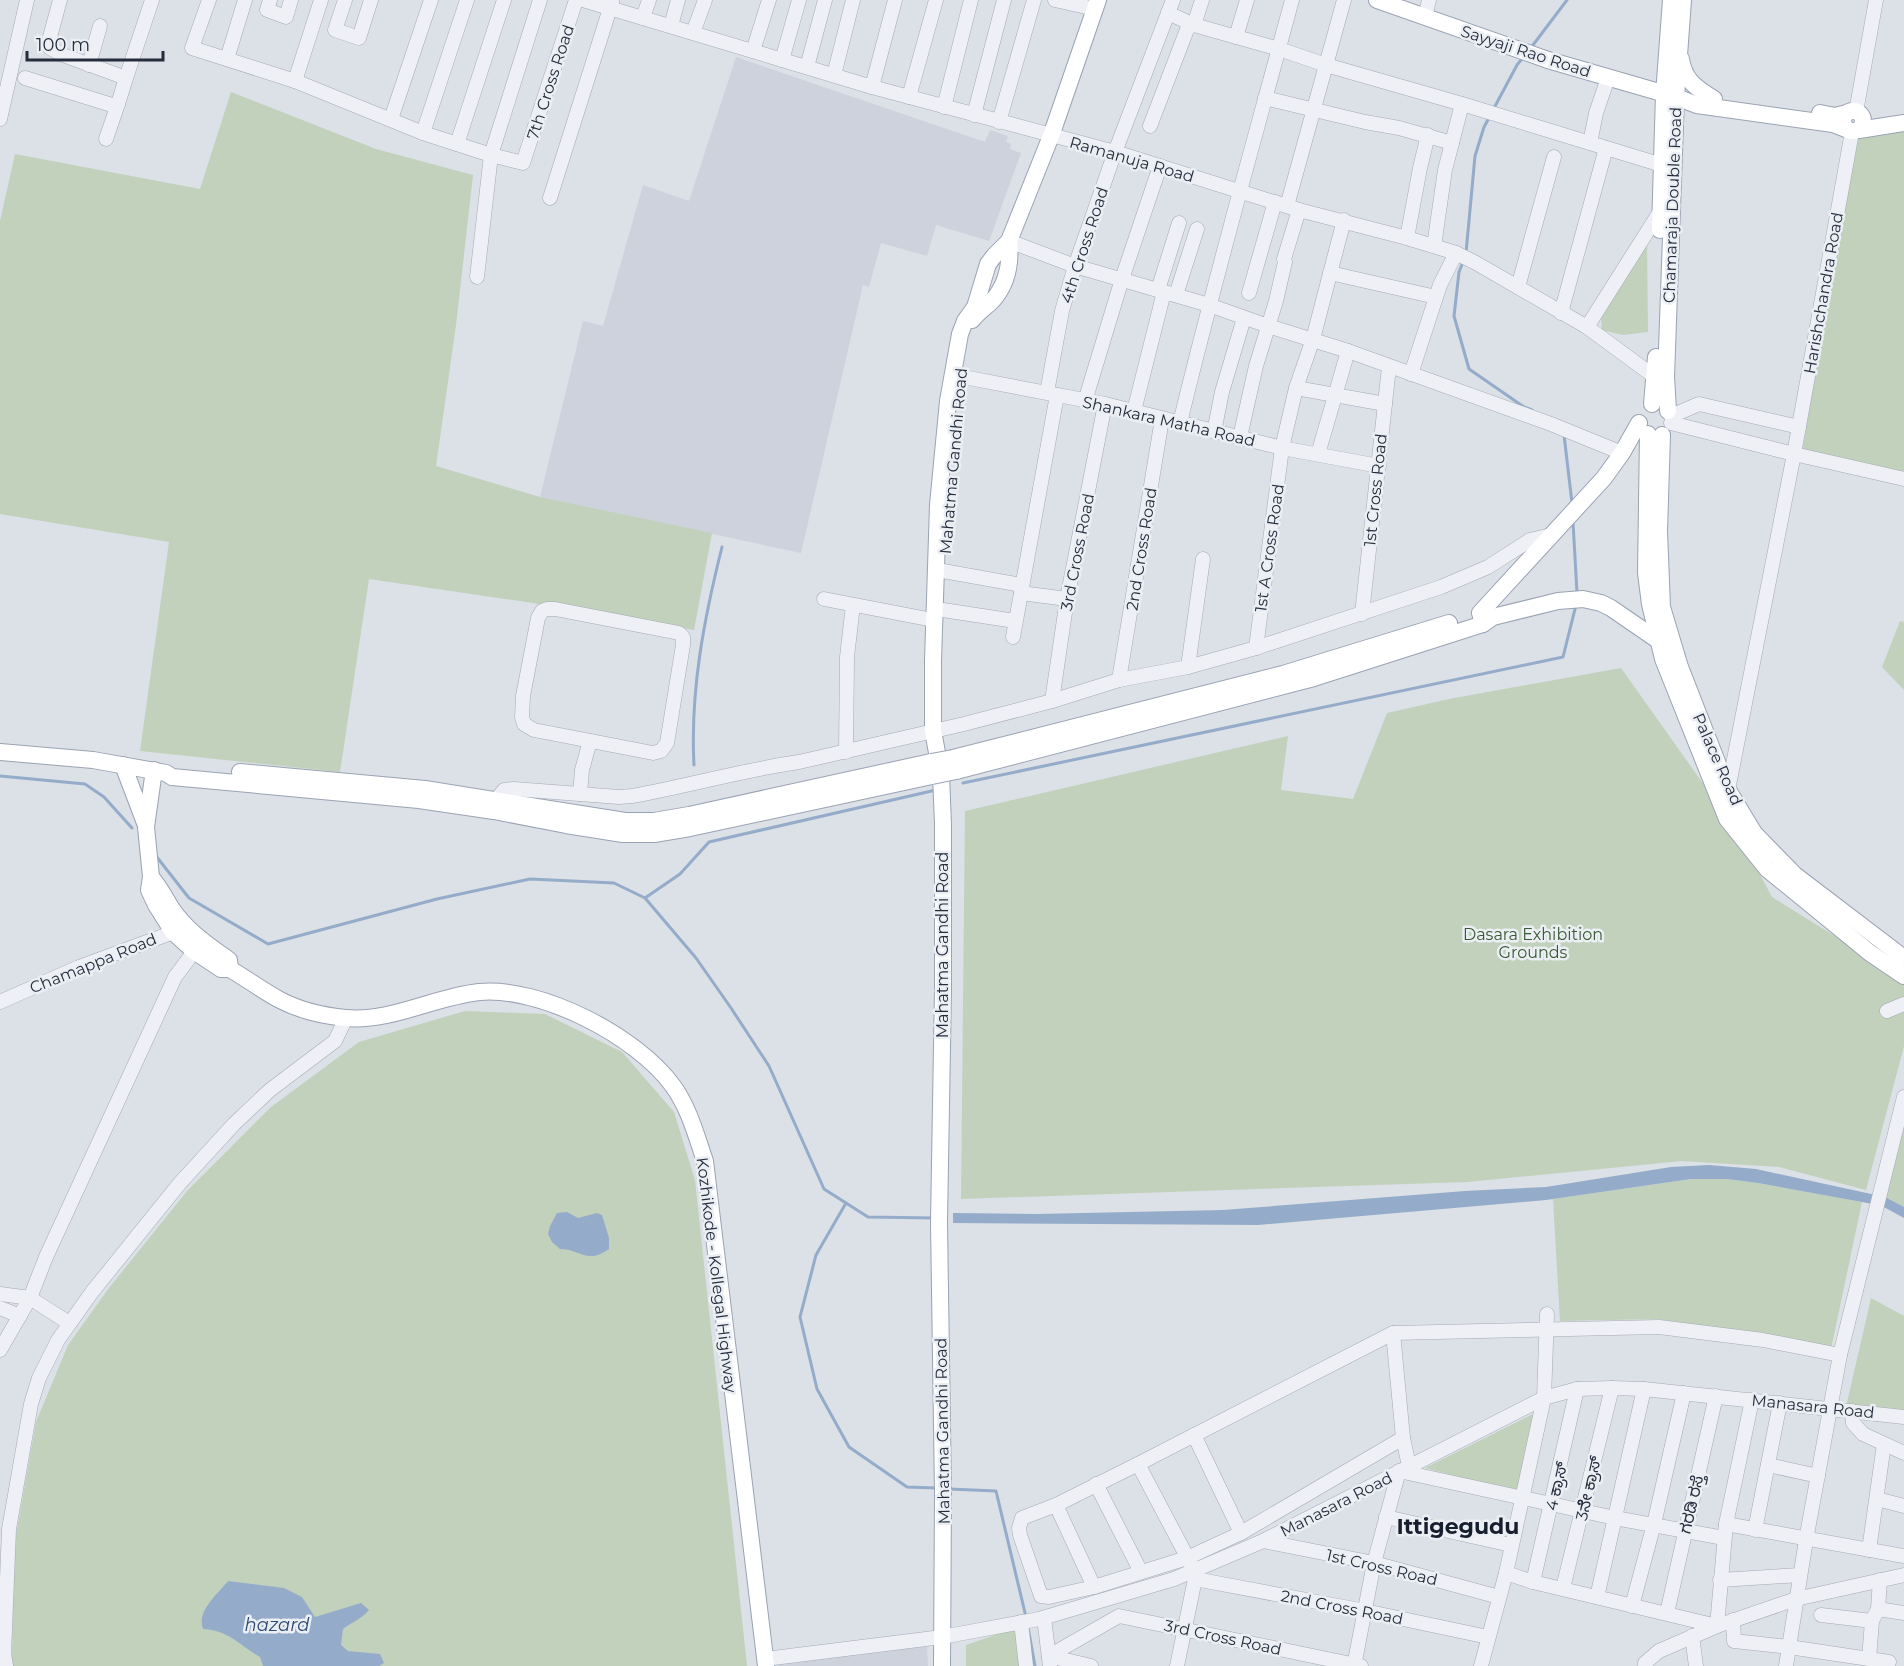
<svg xmlns="http://www.w3.org/2000/svg" width="1904" height="1666" font-family="Montserrat,'Noto Sans Kannada',sans-serif">
<style>
.built{fill:#cdd2dc}
.green{fill:#c1d1bc}
.water{fill:#94acc9}
.lines{fill:none;stroke-linecap:round;stroke-linejoin:round}
.stream{stroke:#94acc9;stroke-width:3}
.minor-casing{stroke:#a5aab4;stroke-width:15}
.major-casing{stroke:#9aa3b3;stroke-width:18}
.minor{stroke:#eef0f5;stroke-width:14}
.major{stroke:#fff;stroke-width:16}
.major-bridge-casing{stroke:#9aa3b3;stroke-width:18;stroke-linecap:butt}
.major-bridge{stroke:#fff;stroke-width:16}
.labels{text-anchor:middle;stroke-width:5;stroke-linejoin:round;paint-order:stroke}
.street-label{font-size:16px;fill:#252d3d;stroke:#ebeff4}
.park-label{font-size:16px;fill:#385932;stroke:#ebeff4}
.water-label{font-size:18px;font-style:italic;fill:#2e4a72;stroke:#ebeff4}
.district-label{font-size:22px;font-weight:bold;fill:#171e2e;stroke:#ebeff4}
</style>
<rect width="100%" height="100%" fill="#dce0e7"/>
<!-- built -->
<g class="built">
<path d="M736,57L985,142L990,130L1008,136L1006,142L1011,144L1010,149L1021,153L989,241L936,225L927,256L881,243L869,287L863,285L801,553L540,497L583,321L603,326L643,185L689,201Z"/>
<path d="M927,1646L928,1666H775L774,1662Z"/>
</g>
<!-- green -->
<g class="green">
<path d="M231,92L376,149L473,175L456,325L436,466L540,497L712,533L694,630L533,603L369,579L340,772L140,751L169,542L0,514V221L15,154L200,189Z"/>
<path d="M1904,122V479L1802,454L1855,132Z"/>
<path d="M1647,243L1648,332L1623,335L1602,330L1601,318Z"/>
<path d="M1900,621L1904,622V690L1882,667Z"/>
<path d="M1621,668L1736,830L1772,897L1904,979V1046L1866,1190L1779,1167L1682,1161L1467,1182L961,1199L965,811L1288,736L1281,790L1353,799L1387,713L1449,699Z"/>
<path d="M465,1011L545,1014L622,1052L674,1112L695,1180L747,1666H12L13,1552L36,1422L68,1345L109,1288L187,1191L271,1107L359,1042Z"/>
<path d="M1904,1117V1207L1885,1197Z"/>
<path d="M1691,1179H1727L1758,1183L1862,1202L1831,1349L1658,1319L1560,1321L1553,1199Z"/>
<path d="M1871,1298L1904,1316V1411L1846,1407Z"/>
<path d="M1537,1412L1519,1493L1425,1468Z"/>
<path d="M1018,1627L1023,1666H966V1645Z"/>
</g>
<!-- water -->
<g class="water">
<path d="M1709,1165L1756,1169L1885,1197L1904,1207V1218L1882,1206L1862,1202L1758,1183L1727,1179H1691L1546,1200L1258,1225L953,1223V1213L1037,1214L1223,1210L1465,1191L1546,1187L1671,1167Z"/>
<path d="M567,1212L578,1218L597,1213L602,1215L609,1238V1249C587,1265 580,1249 560,1249L552,1242L548,1234L550,1226L557,1213Z"/>
<path d="M228,1581L284,1588L302,1597L315,1617L361,1603L369,1610C362,1619 352,1622 343,1629L341,1645L348,1651L380,1654L384,1663L379,1666H263L260,1657C240,1646 229,1630 203,1629C196,1611 218,1594 228,1581Z"/>
</g>
<g class="lines">
<!-- stream -->
<g class="stream">
<path d="M1530,49L1567,0"/>
<path d="M1493,110L1517,65L1524,56"/>
<path d="M1466,253L1475,156L1484,127L1490,116"/>
<path d="M1463,262L1459,272L1454,316L1469,369L1524,407L1532,410"/>
<path d="M1564,435L1572,503"/>
<path d="M1573,522L1577,593"/>
<path d="M694,765C690,691 704,619 722,547"/>
<path d="M0,776L85,784L104,797L132,828"/>
<path d="M963,783L1563,657L1576,605"/>
<path d="M156,856L189,898L268,944L437,899L530,879L614,883L645,898L696,958L731,1008L769,1066L824,1189L868,1217L934,1218"/>
<path d="M645,898L680,874L709,842L936,790"/>
<path d="M846,1203L816,1255L800,1317L817,1389L849,1447L907,1487L936,1488"/>
<path d="M949,1489L996,1491L1026,1617"/>
<path d="M1028,1627L1035,1666"/>
</g>
<!-- minor casing -->
<g class="minor-casing">
<g id="minor">
<path d="M209,0L192,48L295,81L423,133L491,155L523,163L576,0"/>
<path d="M270,0L267,10L286,17L291,0"/>
<path d="M345,0L335,30L359,38L371,0"/>
<path d="M583,0L872,87L1115,152L1299,210L1407,238L1456,253L1476,263L1587,327L1655,377"/>
<path d="M1055,0L1095,9"/>
<path d="M1168,13L1194,25L1279,49L1326,65L1462,104L1662,165"/>
<path d="M1425,17L1429,0"/>
<path d="M643,18L649,0"/>
<path d="M671,26L678,0"/>
<path d="M693,33L705,0"/>
<path d="M1236,37L1247,0"/>
<path d="M753,51L769,0"/>
<path d="M227,59L245,0"/>
<path d="M782,60L799,0"/>
<path d="M89,65L100,26"/>
<path d="M807,67L825,0"/>
<path d="M834,75L853,0"/>
<path d="M25,78L115,106L118,104L126,78L63,55L50,48V37L60,0"/>
<path d="M126,78L152,0"/>
<path d="M295,81L321,0"/>
<path d="M872,87L895,0"/>
<path d="M909,97L936,0"/>
<path d="M1265,98L1365,122L1399,128L1452,143"/>
<path d="M944,107L971,0"/>
<path d="M1856,112L1876,0"/>
<path d="M974,115L1004,0"/>
<path d="M0,119L27,0"/>
<path d="M391,119L431,0"/>
<path d="M999,122L1034,0"/>
<path d="M1150,126L1188,27L1194,25L1202,0"/>
<path d="M423,133L467,0"/>
<path d="M106,139L118,104"/>
<path d="M1590,143L1596,113L1608,78"/>
<path d="M457,144L504,0"/>
<path d="M550,198L612,2"/>
<path d="M1287,206L1344,0"/>
<path d="M1407,238L1420,168L1428,135"/>
<path d="M1009,241L1075,266L1209,305L1268,326L1348,351L1551,424L1622,453"/>
<path d="M1434,246L1445,170L1462,104"/>
<path d="M1330,273L1436,297"/>
<path d="M477,277L491,155L540,0"/>
<path d="M1518,287L1554,157"/>
<path d="M1158,290L1179,223"/>
<path d="M1249,293L1275,202"/>
<path d="M1176,295L1197,229"/>
<path d="M1561,313L1606,148"/>
<path d="M1587,327L1661,210"/>
<path d="M1411,374L1440,285L1456,253"/>
<path d="M953,375L1105,404L1282,448L1379,466"/>
<path d="M1296,388L1385,404"/>
<path d="M1047,392L1062,311L1075,266L1115,152L1173,0"/>
<path d="M1085,401L1122,279L1160,166"/>
<path d="M1134,411L1164,292"/>
<path d="M1671,416L1699,404L1799,427"/>
<path d="M1180,423C1214,281 1254,141 1292,0"/>
<path d="M1671,423L1794,454L1904,479"/>
<path d="M1214,432L1222,392L1244,318"/>
<path d="M1240,437L1256,366L1276,301L1285,262L1284,259L1299,210"/>
<path d="M1318,454L1348,351"/>
<path d="M943,571L1022,585"/>
<path d="M1021,593L1067,599"/>
<path d="M824,599L933,620"/>
<path d="M547,609H555L679,633L683,637V645L667,743L661,751L653,753L534,730L524,724L522,717L523,696L538,618L542,611Z"/>
<path d="M943,610L1015,621"/>
<path d="M1362,614L1389,367"/>
<path d="M1013,637L1057,395"/>
<path d="M1256,648L1282,448L1296,388L1313,339L1344,220"/>
<path d="M1188,667L1203,559"/>
<path d="M1119,680L1162,419"/>
<path d="M1052,701L1067,599L1105,404"/>
<path d="M846,752L847,657L853,605"/>
<path d="M1728,790L1794,454L1852,132"/>
<path d="M580,794L582,770L590,741"/>
<path d="M496,800L504,790L514,789L619,797L632,796C688,786 743,770 799,762L964,724L1052,701L1119,680L1188,667L1256,648L1441,587L1488,567L1530,540L1551,535"/>
<path d="M0,1002L79,967L182,929"/>
<path d="M1887,1011L1904,1004"/>
<path d="M0,1294L30,1298L69,1323"/>
<path d="M0,1308L20,1316"/>
<path d="M1393,1333L1403,1438L1409,1466"/>
<path d="M0,1350L30,1298L46,1257L175,977L199,945"/>
<path d="M1852,1411L1853,1423L1863,1434L1904,1453"/>
<path d="M1194,1435L1241,1533"/>
<path d="M1403,1438L1241,1533L1187,1558L1094,1587L1049,1597L1041,1596L1020,1535L1019,1528L1022,1518L1056,1505L1138,1464L1393,1333L1659,1327L1763,1340L1840,1355"/>
<path d="M1138,1464L1194,1570L1195,1579L1177,1666"/>
<path d="M1768,1465L1818,1476"/>
<path d="M1096,1484L1141,1572"/>
<path d="M1877,1499L1904,1506"/>
<path d="M1056,1505L1094,1587"/>
<path d="M1386,1517L1511,1545"/>
<path d="M1726,1524L1904,1556"/>
<path d="M1755,1530L1780,1403"/>
<path d="M1263,1541L1374,1563L1499,1597"/>
<path d="M1869,1550L1884,1444"/>
<path d="M1506,1573L1533,1582L1717,1626L1726,1524L1752,1400"/>
<path d="M1195,1579L1365,1611L1488,1637"/>
<path d="M1720,1580L1800,1575"/>
<path d="M1533,1582L1577,1389"/>
<path d="M1563,1588L1612,1388"/>
<path d="M1597,1597L1644,1389"/>
<path d="M1632,1606L1654,1524L1684,1393"/>
<path d="M1878,1609L1904,1613"/>
<path d="M1667,1613L1716,1396"/>
<path d="M1821,1615L1872,1621"/>
<path d="M1044,1618L1050,1666"/>
<path d="M1733,1620L1734,1641L1789,1647L1889,1662"/>
<path d="M1021,1622L1026,1666"/>
<path d="M1692,1636L1696,1666"/>
<path d="M1049,1656L1119,1616L1361,1666"/>
<path d="M1049,1656L1091,1666"/>
<path d="M765,1659L942,1637L1039,1619L1174,1579L1263,1541L1544,1398L1577,1389L1612,1388L1644,1389L1904,1417"/>
<path d="M1869,1659L1872,1621L1878,1609L1880,1580"/>
<path d="M6,1666L4,1654L9,1529L31,1404L39,1378L58,1340L92,1292L180,1183L234,1124L270,1090L335,1041L346,1018"/>
<path d="M1354,1666L1374,1563L1399,1471L1615,1518L1724,1538"/>
<path d="M1481,1666L1506,1573L1544,1398L1547,1314"/>
<path d="M1645,1666V1663L1659,1651L1717,1626L1796,1599L1904,1575"/>
<path d="M1786,1666L1806,1540L1840,1355L1904,1097"/>
</g>
</g>
<!-- major casing -->
<g class="major-casing">
<g id="major">
<path d="M1377,0L1548,60L1676,97L1697,105L1833,124L1846,129"/>
<path d="M1681,59C1684,80 1696,88 1714,99"/>
<circle cx="1853" cy="121" r="10"/>
<path d="M1820,113L1835,116L1847,113"/>
<path d="M1859,130L1904,123"/>
<path d="M1660,230L1664,94L1671,0"/>
<path d="M972,320C978,312 986,307 993,300C1007,284 1011,262 1009,241"/>
<path d="M1652,404L1656,357"/>
<path d="M1668,411L1666,377L1676,97L1683,0"/>
<path d="M1648,434L1646,573L1650,604L1663,659L1727,819L1767,869L1870,953L1904,976"/>
<path d="M1662,435L1659,531L1662,607L1680,667L1728,790L1754,833L1795,875L1904,958"/>
<path d="M1483,624L1480,613L1604,478L1622,453L1639,423"/>
<path d="M0,752L93,760L166,773L172,777L419,800L494,811L566,825L623,834H654L690,828L932,776"/>
<path d="M953,758L1283,674L1449,623"/>
<path d="M123,765L145,823"/>
<path d="M154,770L146,827L151,877L149,890L156,905L173,932L194,951L221,969H230C247,979 263,991 280,1000C299,1010 325,1016 346,1018C391,1022 434,997 479,992C540,986 637,1036 673,1086C689,1108 696,1135 705,1161L766,1666"/>
<path d="M956,771L1314,678L1483,624L1493,617L1558,601L1583,599L1601,603L1611,608L1659,641"/>
<path d="M240,772L425,789L625,821H654L689,815L931,762"/>
<path d="M151,877C160,887 165,898 172,909C187,931 208,945 229,960L230,969"/>
<path d="M942,1666L943,1493L939,1222L943,988V825L941,774L933,731V661L938,505L948,401L960,334L965,321L975,307L988,264L994,256L1009,241L1051,136L1098,0"/>
</g>
</g>
<!-- minor -->
<use href="#minor" class="minor"/>
<!-- major -->
<use href="#major" class="major"/>
<!-- major-bridge casing -->
<g class="major-bridge-casing">
<g id="major-bridge">
<path d="M931,762L953,758"/>
<path d="M932,776L956,771"/>
</g>
</g>
<!-- major-bridge -->
<use href="#major-bridge" class="major-bridge"/>
</g>
<g class="labels">
<!-- street labels -->
<g class="street-label">
<text transform="translate(1526 51) rotate(18)" y="6">Sayyaji Rao Road</text>
<text transform="translate(550 82) rotate(-72)" y="6">7th Cross Road</text>
<text transform="translate(1132 159) rotate(16)" y="6">Ramanuja Road</text>
<text transform="translate(1672 205) rotate(-88)" y="6">Chamaraja Double Road</text>
<text transform="translate(1084 245) rotate(-72)" y="6">4th Cross Road</text>
<text transform="translate(1823 293) rotate(-80)" y="6">Harishchandra Road</text>
<text transform="translate(1169 421) rotate(13)" y="6">Shankara Matha Road</text>
<text transform="translate(953 461) rotate(-85)" y="6">Mahatma Gandhi Road</text>
<text transform="translate(1375 490) rotate(-84)" y="6">1st Cross Road</text>
<text transform="translate(1269 548) rotate(-82)" y="6">1st A Cross Road</text>
<text transform="translate(1141 549) rotate(-81)" y="6">2nd Cross Road</text>
<text transform="translate(1077 552) rotate(-79)" y="6">3rd Cross Road</text>
<text transform="translate(1718 759) rotate(66)" y="6">Palace Road</text>
<text transform="translate(942 945) rotate(-90)" y="6">Mahatma Gandhi Road</text>
<text transform="translate(93 963) rotate(-22)" y="6">Chamappa Road</text>
<text transform="translate(717 1275) rotate(83)" y="6">Kozhikode - Kollegal Highway</text>
<text transform="translate(1813 1406) rotate(6)" y="6">Manasara Road</text>
<text transform="translate(942 1431) rotate(-91)" y="6">Mahatma Gandhi Road</text>
<text transform="translate(1556 1486) rotate(-77)" y="6">4 ಕ್ರಾಸ್</text>
<text transform="translate(1588 1488) rotate(-77)" y="6">3ನೆೇ ಕ್ರಾಸ್</text>
<text transform="translate(1336 1504) rotate(-27)" y="6">Manasara Road</text>
<text transform="translate(1691 1504) rotate(-77)" y="6">ಗರಡಿ ರಸ್ತೆ</text>
<text transform="translate(1382 1567) rotate(13)" y="6">1st Cross Road</text>
<text transform="translate(1342 1607) rotate(11)" y="6">2nd Cross Road</text>
<text transform="translate(1223 1637) rotate(12)" y="6">3rd Cross Road</text>
</g>
<!-- park labels -->
<g class="park-label">
<text x="1533" y="940">Dasara Exhibition<tspan x="1533" dy="18">Grounds</tspan></text>
</g>
<!-- water labels -->
<g class="water-label">
<text x="277" y="1631">hazard</text>
</g>
<!-- district labels -->
<g class="district-label">
<text x="1458" y="1534">Ittigegudu</text>
</g>
</g>
<!-- scale -->
<path d="M27 51v9h136v-9" fill="none" stroke="#252d3d" stroke-width="3"/>
<text x="36" y="51" font-size="18" fill="#252d3d" stroke="#ebeff4" stroke-width="4.5" paint-order="stroke">100 m</text>
</svg>
